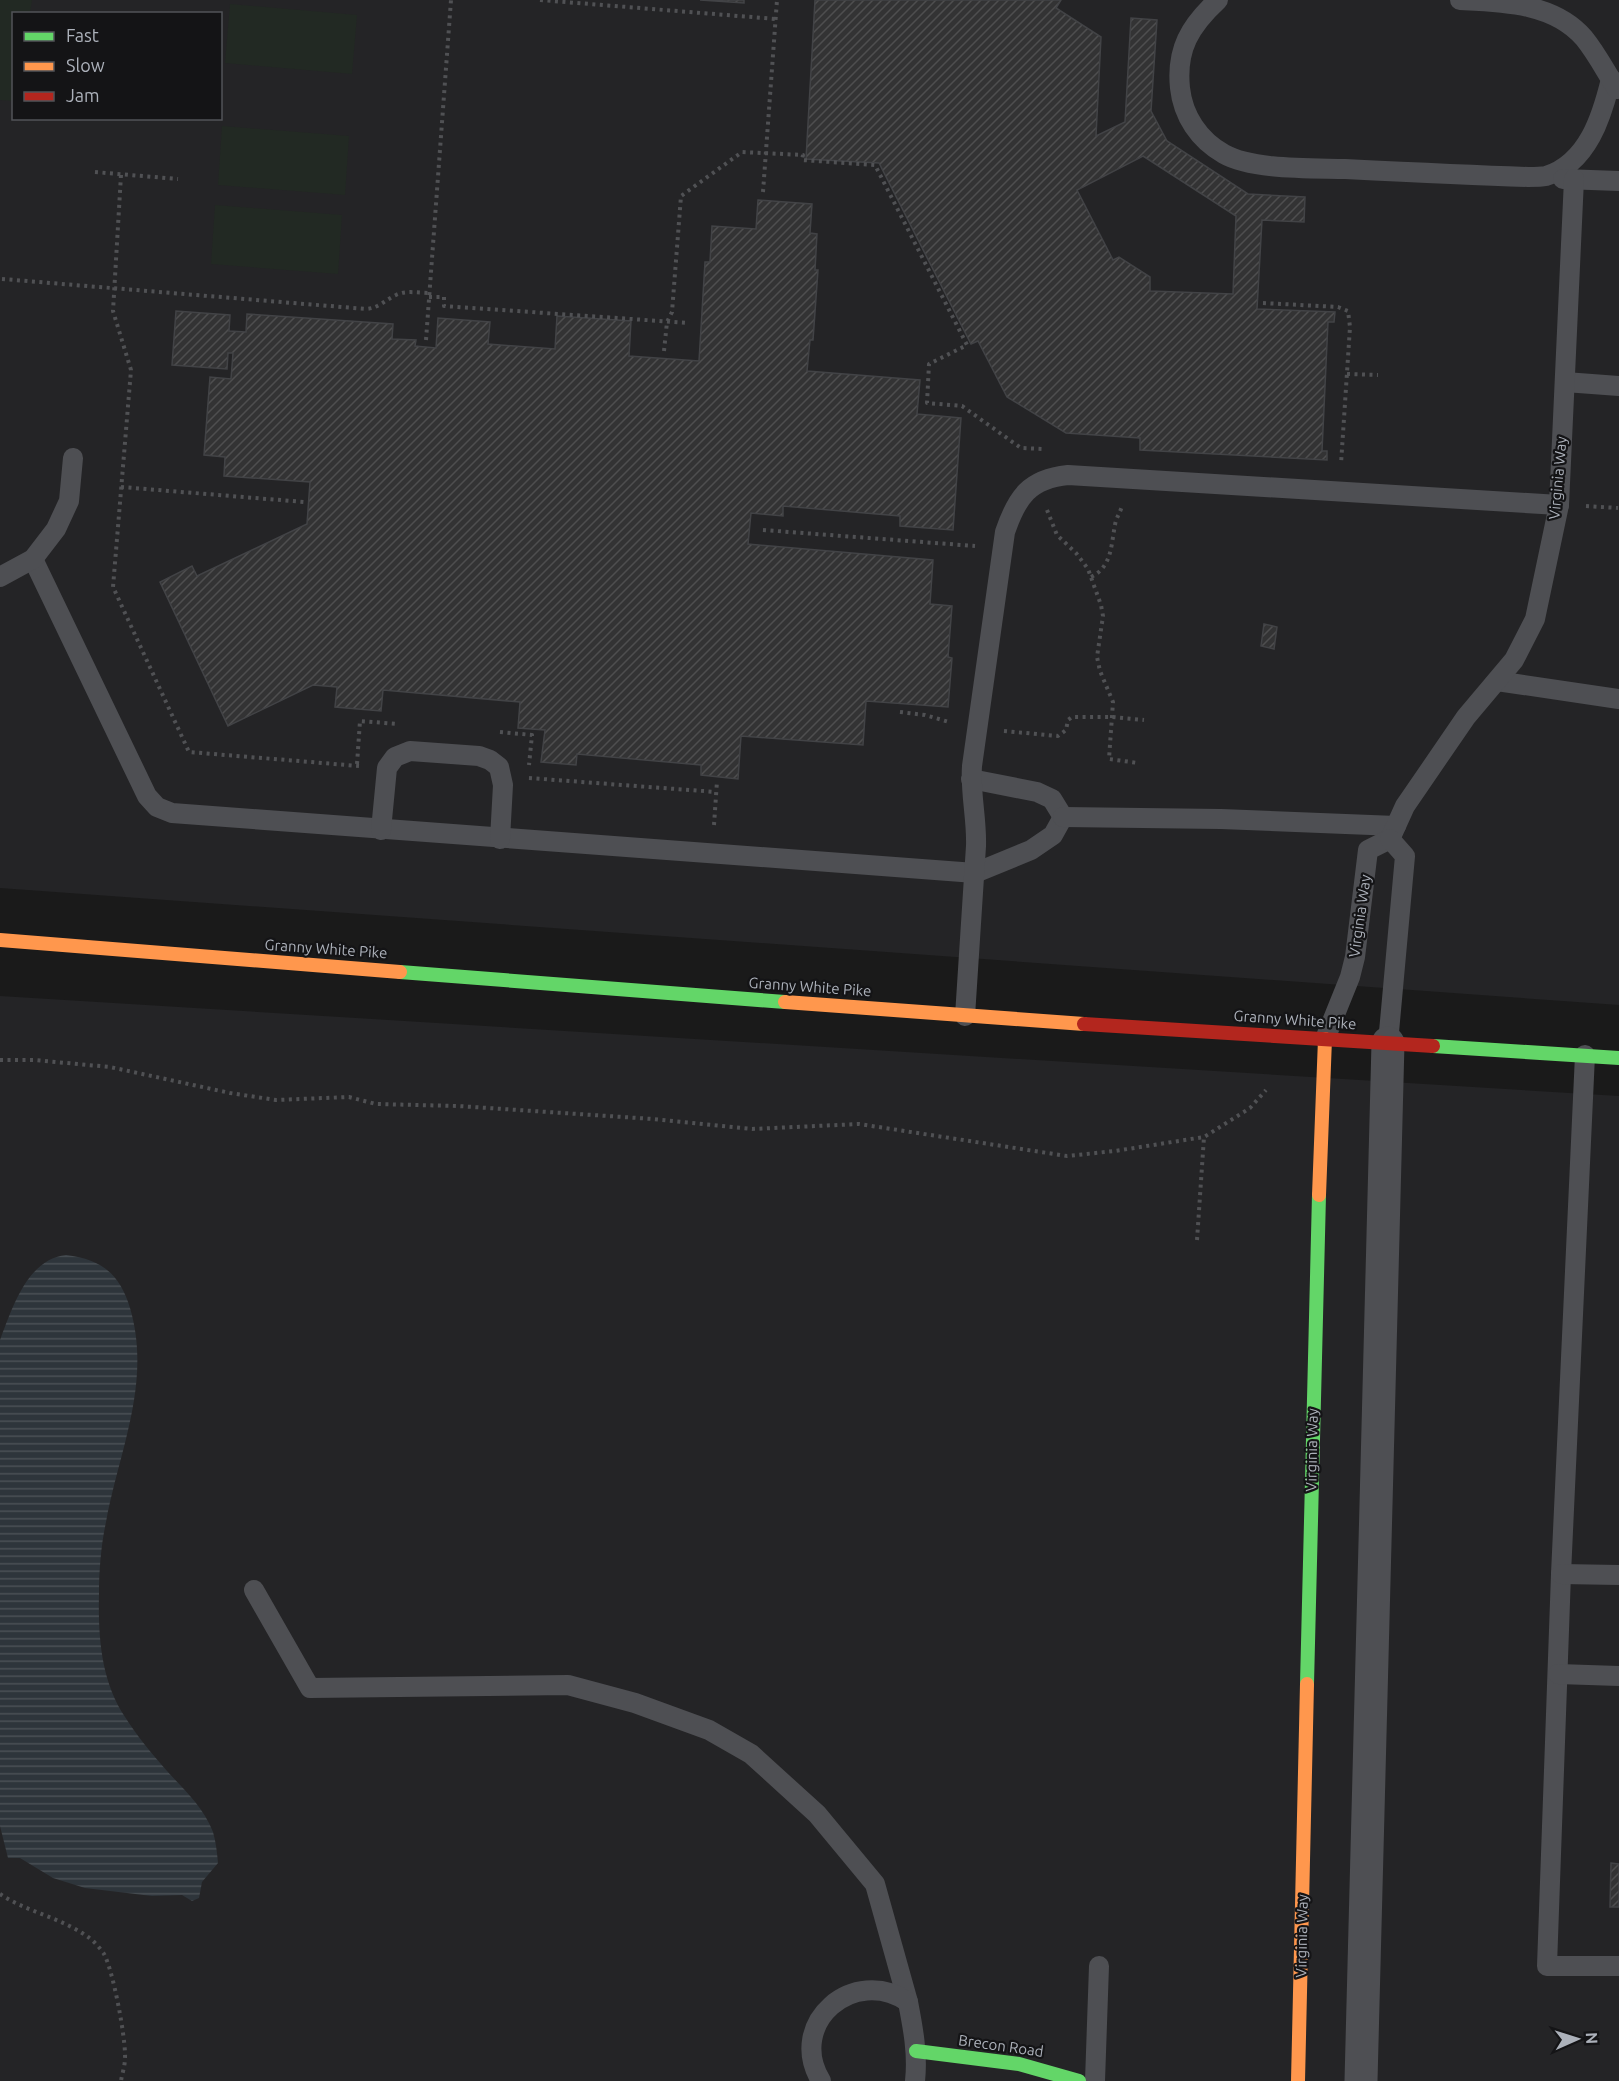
<svg xmlns="http://www.w3.org/2000/svg" width="1619" height="2081" font-family="Ubuntu,sans-serif">
<style>
.built{fill:#242426;fill-rule:evenodd}
.garden{fill:#222923}
.water{fill:url(#water-rules)}
.building{fill:url(#building-hatch);stroke:#424346;stroke-width:1.5;fill-rule:evenodd}
.lines{fill:none;stroke-linecap:round;stroke-linejoin:round}
.path{stroke:#505154;stroke-width:4;stroke-dasharray:3 4.5;stroke-linecap:butt}
.lane{stroke:#4e4f53;stroke-width:20}
.street{stroke:#4e4f53;stroke-width:33}
.fast{stroke:#63d668;stroke-width:14}
.slow{stroke:#ff974d;stroke-width:14}
.jam{stroke:#b3261e;stroke-width:14}
.labels{text-anchor:middle;stroke-width:4.5;stroke-linejoin:round;paint-order:stroke}
.street-label{font-size:15px;fill:#acb1ba;stroke:#141416}
</style>
<defs>
<pattern id="water-rules" width="6" height="5" patternUnits="userSpaceOnUse" patternTransform="scale(1.5)"><rect width="6" height="5" fill="#2e353b"/><path d="M0 2.5h6" fill="none" stroke="#4a5055"/></pattern>
<pattern id="building-hatch" width="6" height="6" patternUnits="userSpaceOnUse" patternTransform="scale(1.5)"><rect width="6" height="6" fill="#333334"/><path d="M-1 1l2-2M0 6l6-6M5 7l2-2" fill="none" stroke="#4e4e4f"/></pattern>
</defs>
<rect width="100%" height="100%" fill="#1a1a1a"/>
<!-- built -->
<g class="built">
<path d="M0,0H1619V1005L0,888ZM14,14H220V118H14Z"/>
<path d="M0,996L1619,1096V2081H0Z"/>
</g>
<!-- garden -->
<g class="garden">
<path d="M0,0H32L30,13L14,14L13,101L0,100Z"/>
<path d="M230,4L357,15L352,74L225,63Z"/>
<path d="M222,126L349,136L345,195L218,185Z"/>
<path d="M215,205L342,215L338,274L211,264Z"/>
</g>
<!-- water -->
<path class="water" d="M66,1255C101,1259 120,1274 130,1308C152,1382 119,1451 106,1522C101,1545 99,1571 99,1594C98,1636 101,1681 125,1717C137,1736 152,1754 167,1771C184,1790 203,1806 213,1832C216,1842 217,1853 218,1863L202,1882L199,1898L192,1901L182,1895L152,1896L85,1888L53,1878L20,1858H8L0,1826V1340C12,1309 27,1259 66,1255Z"/>
<!-- building -->
<g class="building">
<path d="M700,0H744V3Z"/>
<path d="M815,0H1061L1056,8L1101,37L1096,136L1125,122L1131,18L1157,20L1151,111L1167,141L1248,194L1305,197L1304,222L1262,220L1257,309L1335,312L1334,322H1328L1322,451H1327V460L1140,450V438L1066,433L1007,397L978,341L971,344L879,163L806,159ZM1143,156L1236,216L1233,294L1150,291V277L1119,257L1113,260L1077,190Z"/>
<path d="M758,200L812,204L810,233L817,234L815,270H818L813,340H810L807,371L920,380L917,414L961,418L953,530L900,526V516L783,506V516L751,513L748,544L933,560L930,604L952,606L948,657L952,658L948,707L866,701L863,745L741,736L738,779L701,775V765L577,754L576,765L541,762L545,730L518,728L520,702L383,690L381,711L335,707L337,687L313,685L228,726L160,582L192,566L197,576L307,524L310,482L224,476L225,457L204,455L210,377L231,379L233,353H228L227,369L172,365L176,311L230,315L229,331L246,332L247,314L393,324L392,339L416,340L415,346L436,348L438,318L490,322L488,344L555,349L557,316L631,321L629,356L699,361L705,262H710L712,226L756,229Z"/>
<path d="M1264,624L1277,627L1274,649L1261,646Z"/>
<path d="M1611,1863L1619,1864V1907H1610Z"/>
</g>
<g class="lines">
<!-- path -->
<g class="path">
<path d="M540,0L776,19"/>
<path d="M95,172L178,179"/>
<path d="M121,175L113,311L131,370L113,587L189,752L359,766"/>
<path d="M763,192L777,0"/>
<path d="M2,279L366,309C379,308 385,300 396,295C406,290 418,293 430,293"/>
<path d="M429,297H444V306L689,323"/>
<path d="M1263,303L1338,307L1348,311L1350,327L1341,464"/>
<path d="M426,340L451,0"/>
<path d="M664,351L667,322L672,312L681,196L742,152L803,155L802,160L875,165L967,345L929,364L927,403L962,406L1021,448L1043,449"/>
<path d="M1347,374L1378,375"/>
<path d="M121,487L304,502"/>
<path d="M1586,506L1618,508"/>
<path d="M1047,510L1057,535L1076,553L1088,569L1101,605L1103,616L1097,657L1100,671L1113,702L1109,759L1138,763"/>
<path d="M763,530L975,546"/>
<path d="M1091,577C1112,567 1111,545 1115,525C1116,518 1120,513 1122,506"/>
<path d="M900,712L925,715L949,722"/>
<path d="M1004,731L1058,736L1066,730L1068,720L1072,717H1112L1144,720"/>
<path d="M500,732L532,735L529,765"/>
<path d="M357,764L360,721L397,724"/>
<path d="M529,778L716,792"/>
<path d="M714,825L717,781"/>
<path d="M0,1060H34L110,1067L230,1093L276,1100L349,1097L376,1104L458,1106L653,1119L752,1129L859,1124L1067,1156L1115,1151L1204,1137L1250,1108L1266,1090"/>
<path d="M1197,1240L1204,1137"/>
<path d="M0,1894C27,1912 62,1918 88,1937C93,1940 100,1948 104,1954C113,1970 126,2039 125,2058C125,2066 122,2074 121,2081"/>
</g>
<!-- lane -->
<g class="lane">
<path d="M1218,0C1190,26 1176,49 1180,88C1183,116 1199,140 1224,154C1252,170 1312,168 1345,169C1406,172 1467,175 1528,177C1534,177 1541,177 1546,176C1588,163 1602,116 1611,79"/>
<path d="M1460,0C1503,2 1554,3 1584,38C1597,54 1606,72 1617,89"/>
<path d="M1563,179L1619,181"/>
<path d="M1565,382L1619,386"/>
<path d="M33,559L147,796L157,807L172,813L975,873L1031,850L1053,835L1063,817"/>
<path d="M0,577L33,559L56,529L69,501L73,458"/>
<path d="M1497,681L1619,699"/>
<path d="M971,779L1037,792L1052,799L1063,817"/>
<path d="M1063,817L1221,819L1396,826"/>
<path d="M381,830L387,768L395,757L410,751L479,756L490,760L499,767L503,785L500,839"/>
<path d="M965,1016L976,846C977,819 970,793 972,766L1005,532C1017,497 1029,479 1068,475L1559,505"/>
<path d="M1325,1039L1350,977L1355,957L1368,850L1390,839L1405,806L1466,717L1514,660L1535,619L1559,505L1574,179"/>
<path d="M1388,1043L1405,856L1390,839"/>
<path d="M1585,1055L1561,1574L1547,1966H1619"/>
<path d="M1561,1574L1619,1575"/>
<path d="M254,1590L310,1688L568,1685L635,1703L709,1730L751,1754L817,1814L875,1884L908,2002"/>
<path d="M1558,1674L1619,1676"/>
<path d="M821,2081C786,2023 854,1965 908,2002C913,2028 918,2054 915,2081"/>
<path d="M1095,2081L1099,1966"/>
</g>
<!-- street -->
<path class="street" d="M1361,2081L1388,1043"/>
<!-- fast -->
<g class="fast">
<path d="M400,972L785,1002"/>
<path d="M1433,1046L1619,1058"/>
<path d="M1307,1684L1319,1195"/>
<path d="M916,2051L1019,2064L1079,2081"/>
</g>
<!-- slow -->
<g class="slow">
<path d="M0,940L400,972"/>
<path d="M785,1002L1084,1024"/>
<path d="M1319,1195L1325,1039"/>
<path d="M1298,2081L1307,1684"/>
</g>
<!-- jam -->
<path class="jam" d="M1084,1024L1433,1046"/>
</g>
<g class="labels">
<!-- street labels -->
<g class="street-label">
<text transform="translate(1558 478) rotate(-85)" y="5">Virginia Way</text>
<text transform="translate(1360 916) rotate(-82)" y="5">Virginia Way</text>
<text transform="translate(326 949) rotate(4)" y="5">Granny White Pike</text>
<text transform="translate(810 987) rotate(4)" y="5">Granny White Pike</text>
<text transform="translate(1295 1020) rotate(4)" y="5">Granny White Pike</text>
<text transform="translate(1312 1450) rotate(-89)" y="5">Virginia Way</text>
<text transform="translate(1302 1936) rotate(-89)" y="5">Virginia Way</text>
<text transform="translate(1001 2046) rotate(8)" y="5">Brecon Road</text>
</g>
</g>
<!-- legend -->
<rect x="12" y="12" width="210" height="108" fill="#141416" stroke="#515358" stroke-width="1.5"/>
<rect x="24" y="32" width="30" height="9" fill="#63d668" stroke="#515358" stroke-width="1.5"/>
<text x="66" y="42" font-size="18" fill="#acb1ba">Fast</text>
<rect x="24" y="62" width="30" height="9" fill="#ff974d" stroke="#515358" stroke-width="1.5"/>
<text x="66" y="72" font-size="18" fill="#acb1ba">Slow</text>
<rect x="24" y="92" width="30" height="9" fill="#b3261e" stroke="#515358" stroke-width="1.5"/>
<text x="66" y="102" font-size="18" fill="#acb1ba">Jam</text>
<!-- north arrow -->
<g transform="translate(1577 2039) rotate(87)" stroke="#141416" stroke-width="4.5" paint-order="stroke">
<path d="M0-4.5L10 22L0 15L-10 22Z" fill="#acb1ba"/>
<text y="-9" font-size="16" font-weight="bold" text-anchor="middle" fill="#acb1ba">N</text>
</g>
</svg>
